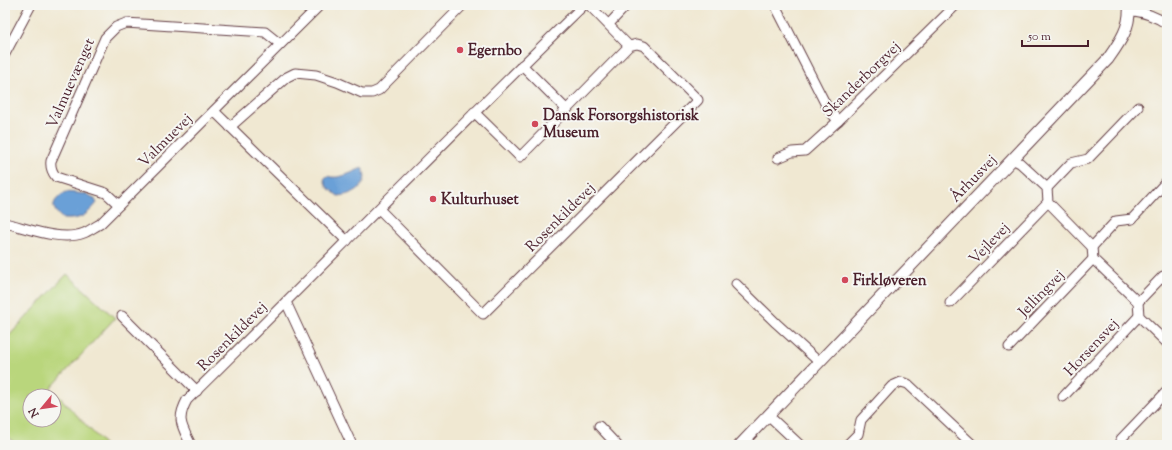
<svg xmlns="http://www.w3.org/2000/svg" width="1172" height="450" font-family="'Sorts Mill Goudy',serif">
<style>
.green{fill:#b9d67c;stroke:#827a54;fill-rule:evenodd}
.water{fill:#6aa0d7;stroke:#5a6081}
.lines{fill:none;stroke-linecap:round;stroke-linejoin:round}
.minor-casing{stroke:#633d44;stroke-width:11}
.tertiary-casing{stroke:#633d44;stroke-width:13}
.minor{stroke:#fff;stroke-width:9}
.tertiary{stroke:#fff;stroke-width:11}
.poi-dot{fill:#d1495b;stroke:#f6f6f2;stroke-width:1.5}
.labels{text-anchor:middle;stroke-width:4;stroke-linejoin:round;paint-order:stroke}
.poi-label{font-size:15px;font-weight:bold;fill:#4a1f2b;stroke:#f6f6f2;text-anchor:start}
.street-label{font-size:15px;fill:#4a1f2b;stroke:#f6f6f2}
</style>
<rect width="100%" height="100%" fill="#f6f6f2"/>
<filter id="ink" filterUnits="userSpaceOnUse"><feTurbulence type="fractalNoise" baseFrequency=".025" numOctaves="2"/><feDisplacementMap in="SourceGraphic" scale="8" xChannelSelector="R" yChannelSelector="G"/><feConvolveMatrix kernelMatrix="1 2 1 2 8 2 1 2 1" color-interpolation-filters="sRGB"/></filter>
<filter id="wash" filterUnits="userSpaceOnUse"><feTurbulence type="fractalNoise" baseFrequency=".012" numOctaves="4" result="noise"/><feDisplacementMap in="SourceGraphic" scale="16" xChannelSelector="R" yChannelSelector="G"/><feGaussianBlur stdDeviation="0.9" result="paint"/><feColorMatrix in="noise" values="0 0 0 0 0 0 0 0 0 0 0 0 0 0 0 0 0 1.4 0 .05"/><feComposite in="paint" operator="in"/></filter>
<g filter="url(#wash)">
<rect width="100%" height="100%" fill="#f0e8d2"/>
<!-- green -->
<path class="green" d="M67,274L115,318L51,388L105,445H16L5,433V340ZM30,396H54V420H30Z"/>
<!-- water -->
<g class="water">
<path d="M362,168C372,185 353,195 338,196L327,187L324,179L327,176C339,180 350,173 362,168Z"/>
<path d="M66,192L87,194L94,198L97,203C86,216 80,220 63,219C49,207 52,201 66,192Z"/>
</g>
</g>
<g filter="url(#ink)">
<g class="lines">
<!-- minor casing -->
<g class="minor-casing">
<g id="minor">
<path d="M775,5L827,107L838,121"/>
<path d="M1129,10C1143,12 1156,16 1167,24"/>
<path d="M609,24L627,5"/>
<path d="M5,54L30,7"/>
<path d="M522,65L567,110"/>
<path d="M214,111L347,241"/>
<path d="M474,112L520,157L629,46L589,5"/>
<path d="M230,127L287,77L295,73L316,75L337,82L362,93H372L379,90L463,5"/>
<path d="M778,158L792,152L805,151L838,121L956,5"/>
<path d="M1012,159L1020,163L1047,188L1048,202L1092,247L1093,259L1138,302L1139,316L1167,343"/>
<path d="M1047,188L1071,163L1088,159L1138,107"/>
<path d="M119,205L106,193L56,177C52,172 50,168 51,161L105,38L116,27L126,23L265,32L280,44"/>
<path d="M379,209L483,314L698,100L644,46L637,44L629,46"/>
<path d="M5,223C27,228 61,242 84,233C89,231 94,227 100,224L320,5"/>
<path d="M1092,247L1116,221L1132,219L1167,181"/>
<path d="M736,284L776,323L819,362"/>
<path d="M286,302L352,445"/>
<path d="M1138,302L1163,276L1167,275"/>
<path d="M950,303L1048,202"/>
<path d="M122,316L197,391"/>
<path d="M1009,347L1093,259"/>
<path d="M1063,397L1139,316"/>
<path d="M768,415L800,445"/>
<path d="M599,426L617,445"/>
<path d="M1121,439L1167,391"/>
<path d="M191,445C182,426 176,420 187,400C320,269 450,135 584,5"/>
<path d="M847,445L858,434L861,420L892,386L901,382L908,384L973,445"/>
</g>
</g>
<!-- tertiary casing -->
<g class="tertiary-casing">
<path id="tertiary" d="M740,445L1108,59C1120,42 1131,27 1129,5"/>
</g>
<!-- minor -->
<use href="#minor" class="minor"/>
<!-- tertiary -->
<use href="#tertiary" class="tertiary"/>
</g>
</g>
<!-- markers -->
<g class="poi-dot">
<circle cx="460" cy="50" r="4"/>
<circle cx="535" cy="124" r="4"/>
<circle cx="433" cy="199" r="4"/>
<circle cx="845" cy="280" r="4"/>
</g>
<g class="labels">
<!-- poi labels -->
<g class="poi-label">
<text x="468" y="55">Egernbo</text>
<text x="543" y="120">Dansk Forsorgshistorisk<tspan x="543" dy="17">Museum</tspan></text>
<text x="441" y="204">Kulturhuset</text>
<text x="853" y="285">Firkløveren</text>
</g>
<!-- street labels -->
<g class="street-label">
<text transform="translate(861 79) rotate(-44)" y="5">Skanderborgvej</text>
<text transform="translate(70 83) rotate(-66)" y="5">Valmuevænget</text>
<text transform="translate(165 140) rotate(-45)" y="5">Valmuevej</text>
<text transform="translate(973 178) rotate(-46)" y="5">Århusvej</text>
<text transform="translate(560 217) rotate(-45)" y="5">Rosenkildevej</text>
<text transform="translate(989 243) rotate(-46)" y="5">Vejlevej</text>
<text transform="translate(1041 293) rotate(-46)" y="5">Jellingvej</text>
<text transform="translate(232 336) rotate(-45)" y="5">Rosenkildevej</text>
<text transform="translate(1091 347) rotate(-47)" y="5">Horsensvej</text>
</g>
</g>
<!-- margin -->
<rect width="1172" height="450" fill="none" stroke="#f6f6f2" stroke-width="20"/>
<!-- north arrow -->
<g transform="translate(42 408) rotate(241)"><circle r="19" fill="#f6f6f2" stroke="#b1a0a2"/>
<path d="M0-3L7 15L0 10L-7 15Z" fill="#d1495b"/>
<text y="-6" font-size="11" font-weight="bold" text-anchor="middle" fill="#4a1f2b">N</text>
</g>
<!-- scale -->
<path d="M1022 40v6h66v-6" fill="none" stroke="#4a1f2b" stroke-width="2"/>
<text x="1028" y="40" font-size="12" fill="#4a1f2b" stroke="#f6f6f2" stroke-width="3" paint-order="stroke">50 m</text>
</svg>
